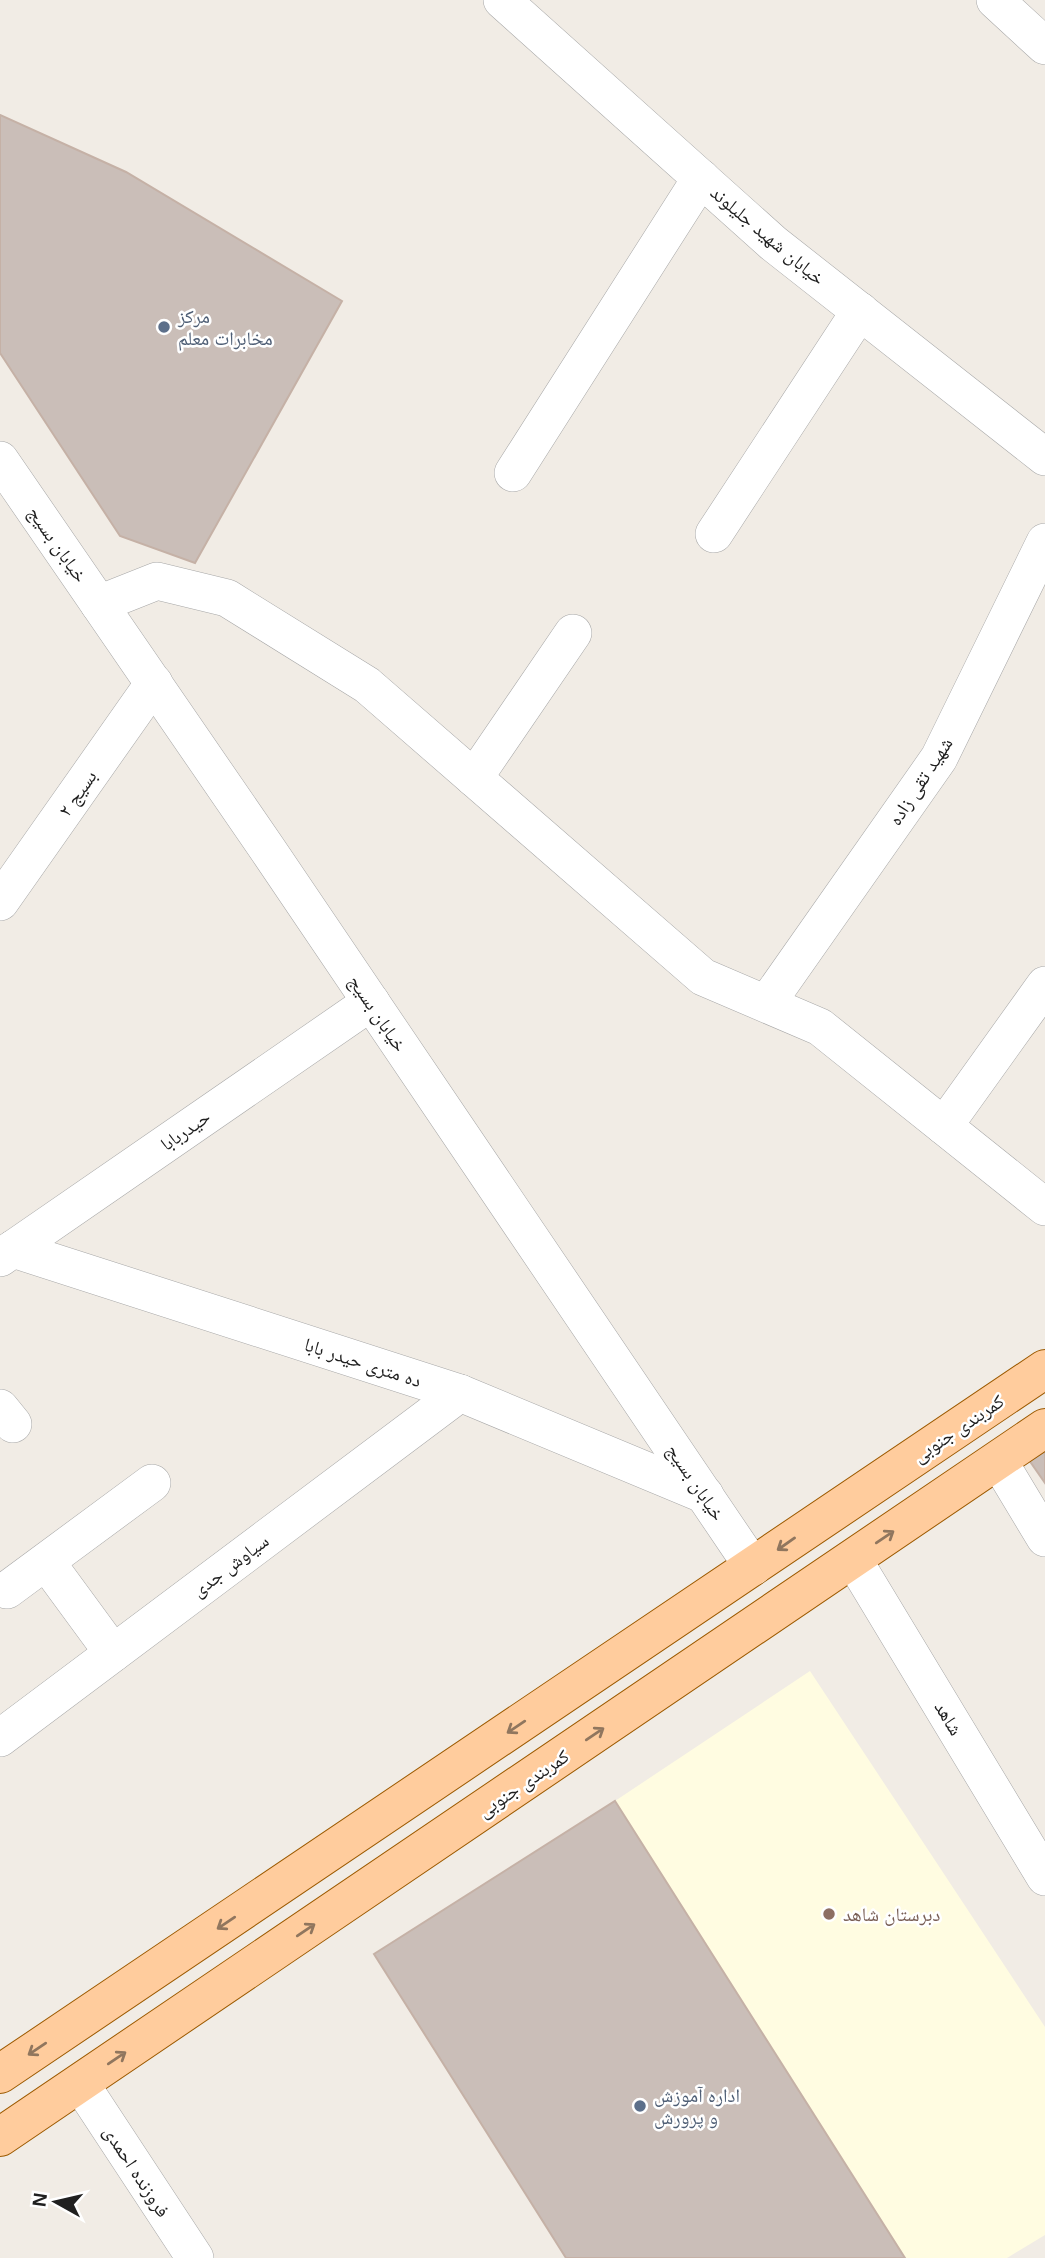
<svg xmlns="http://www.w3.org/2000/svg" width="1045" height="2258" font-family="Arial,'Noto Naskh Arabic',sans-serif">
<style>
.education{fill:#fffce1}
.building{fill:#cabeb8;stroke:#c5b1a6;stroke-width:2}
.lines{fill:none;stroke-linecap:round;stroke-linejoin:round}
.minor-casing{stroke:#a7a7a7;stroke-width:38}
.major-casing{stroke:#9c5a00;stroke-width:40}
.minor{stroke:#fff;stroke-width:37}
.major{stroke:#ffcc9d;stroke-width:38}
.oneway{stroke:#90765e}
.service-dot{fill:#5c6f8a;stroke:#fff;stroke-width:2.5}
.education-dot{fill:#8d6e63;stroke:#fff;stroke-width:2.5}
.labels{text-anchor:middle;stroke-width:5;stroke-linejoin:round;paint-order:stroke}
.street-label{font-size:19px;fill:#202020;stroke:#fff}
.service-label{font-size:19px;fill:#4e5e75;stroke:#fff;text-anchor:start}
.education-label{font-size:19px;fill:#785e54;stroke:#fff;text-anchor:start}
</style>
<rect width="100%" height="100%" fill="#f1ece5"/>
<!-- education -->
<path class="education" d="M810,1671L1045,2027V2235L1007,2258H905L615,1801Z"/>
<!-- building -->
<g class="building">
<path d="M0,115L126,172L342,301L195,563L120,536L0,353Z"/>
<path d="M1045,1449V1483L1029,1460Z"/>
<path d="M615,1801L905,2258H566L374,1954Z"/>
</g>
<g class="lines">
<!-- minor casing -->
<g class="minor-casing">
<g id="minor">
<path d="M502,0L773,243L1045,457"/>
<path d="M995,0L1045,46"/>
<path d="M0,460L268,850L753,1567"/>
<path d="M513,473L701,178"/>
<path d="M714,534L860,311"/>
<path d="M99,604L157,581L227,598L367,685L703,977L820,1027L1045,1207"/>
<path d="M474,778L573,633"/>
<path d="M0,902L154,683"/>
<path d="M767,1003L939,758L1045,542"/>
<path d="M944,1126L1045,985"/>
<path d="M13,1249L460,1393L705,1495"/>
<path d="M0,1258L371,1002"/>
<path d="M0,1408L13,1424"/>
<path d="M998,1460L1045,1538"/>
<path d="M853,1559L1045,1877"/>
<path d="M47,1563L113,1653"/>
<path d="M7,1590L152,1483"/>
<path d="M0,1738L460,1393"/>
<path d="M80,2083L195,2258"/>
</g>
</g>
<!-- major casing -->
<g class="major-casing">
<g id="major">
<path d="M0,2074L1045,1369"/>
<path d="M0,2137L1045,1428"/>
</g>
</g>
<!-- minor -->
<use href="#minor" class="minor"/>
<!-- major -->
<use href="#major" class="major"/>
</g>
<!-- one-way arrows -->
<defs><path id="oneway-shaft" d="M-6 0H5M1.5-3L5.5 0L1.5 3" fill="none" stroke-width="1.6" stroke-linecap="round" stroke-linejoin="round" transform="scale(1.75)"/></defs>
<g class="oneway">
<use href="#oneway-shaft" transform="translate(885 1537) rotate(-34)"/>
<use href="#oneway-shaft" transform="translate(786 1544) rotate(145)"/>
<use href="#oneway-shaft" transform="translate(516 1727) rotate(146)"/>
<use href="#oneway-shaft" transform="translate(595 1734) rotate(-34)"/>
<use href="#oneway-shaft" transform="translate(226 1923) rotate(146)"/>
<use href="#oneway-shaft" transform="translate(306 1930) rotate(-34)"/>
<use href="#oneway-shaft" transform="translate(37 2049) rotate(146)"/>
<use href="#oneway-shaft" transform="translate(117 2058) rotate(-34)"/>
</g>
<!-- markers -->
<g class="service-dot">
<circle cx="164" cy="327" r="7"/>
<circle cx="640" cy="2106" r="7"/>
</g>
<circle class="education-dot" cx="829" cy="1914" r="7"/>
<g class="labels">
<!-- street labels -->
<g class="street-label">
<text transform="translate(768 235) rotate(40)" y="7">خیابان شهید جلیلوند</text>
<text transform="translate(58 544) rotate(55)" y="7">خیابان بسیج</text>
<text transform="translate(920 781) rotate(-57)" y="7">شهید تقی زاده</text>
<text transform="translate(77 793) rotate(-55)" y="7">بسیج ۲</text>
<text transform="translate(378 1013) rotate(56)" y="7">خیابان بسیج</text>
<text transform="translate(185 1130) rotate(-35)" y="7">حیدربابا</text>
<text transform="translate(363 1362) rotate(18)" y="7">ده متری حیدر بابا</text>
<text transform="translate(958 1428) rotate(-34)" y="7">کمربندی جنوبی</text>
<text transform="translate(696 1482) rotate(56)" y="7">خیابان بسیج</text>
<text transform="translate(230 1565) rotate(-37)" y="7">سیاوش جدی</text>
<text transform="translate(949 1718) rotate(59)" y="7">شاهد</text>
<text transform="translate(523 1783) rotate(-34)" y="7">کمربندی جنوبی</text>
<text transform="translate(137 2171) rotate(57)" y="7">فروزنده احمدی</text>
</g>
<!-- service labels -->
<g class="service-label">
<text x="178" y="323">مرکز<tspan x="178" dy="22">مخابرات معلم</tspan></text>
<text x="654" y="2102">اداره آموزش<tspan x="654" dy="22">و پرورش</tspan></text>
</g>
<!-- education labels -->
<g class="education-label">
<text x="843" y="1921">دبرستان شاهد</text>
</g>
</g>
<!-- north arrow -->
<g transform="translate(56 2202) rotate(278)" stroke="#ffffff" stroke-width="5" paint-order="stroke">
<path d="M0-5L12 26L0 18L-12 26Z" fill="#202020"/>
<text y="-10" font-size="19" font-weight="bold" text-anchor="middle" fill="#202020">N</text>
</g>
</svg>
